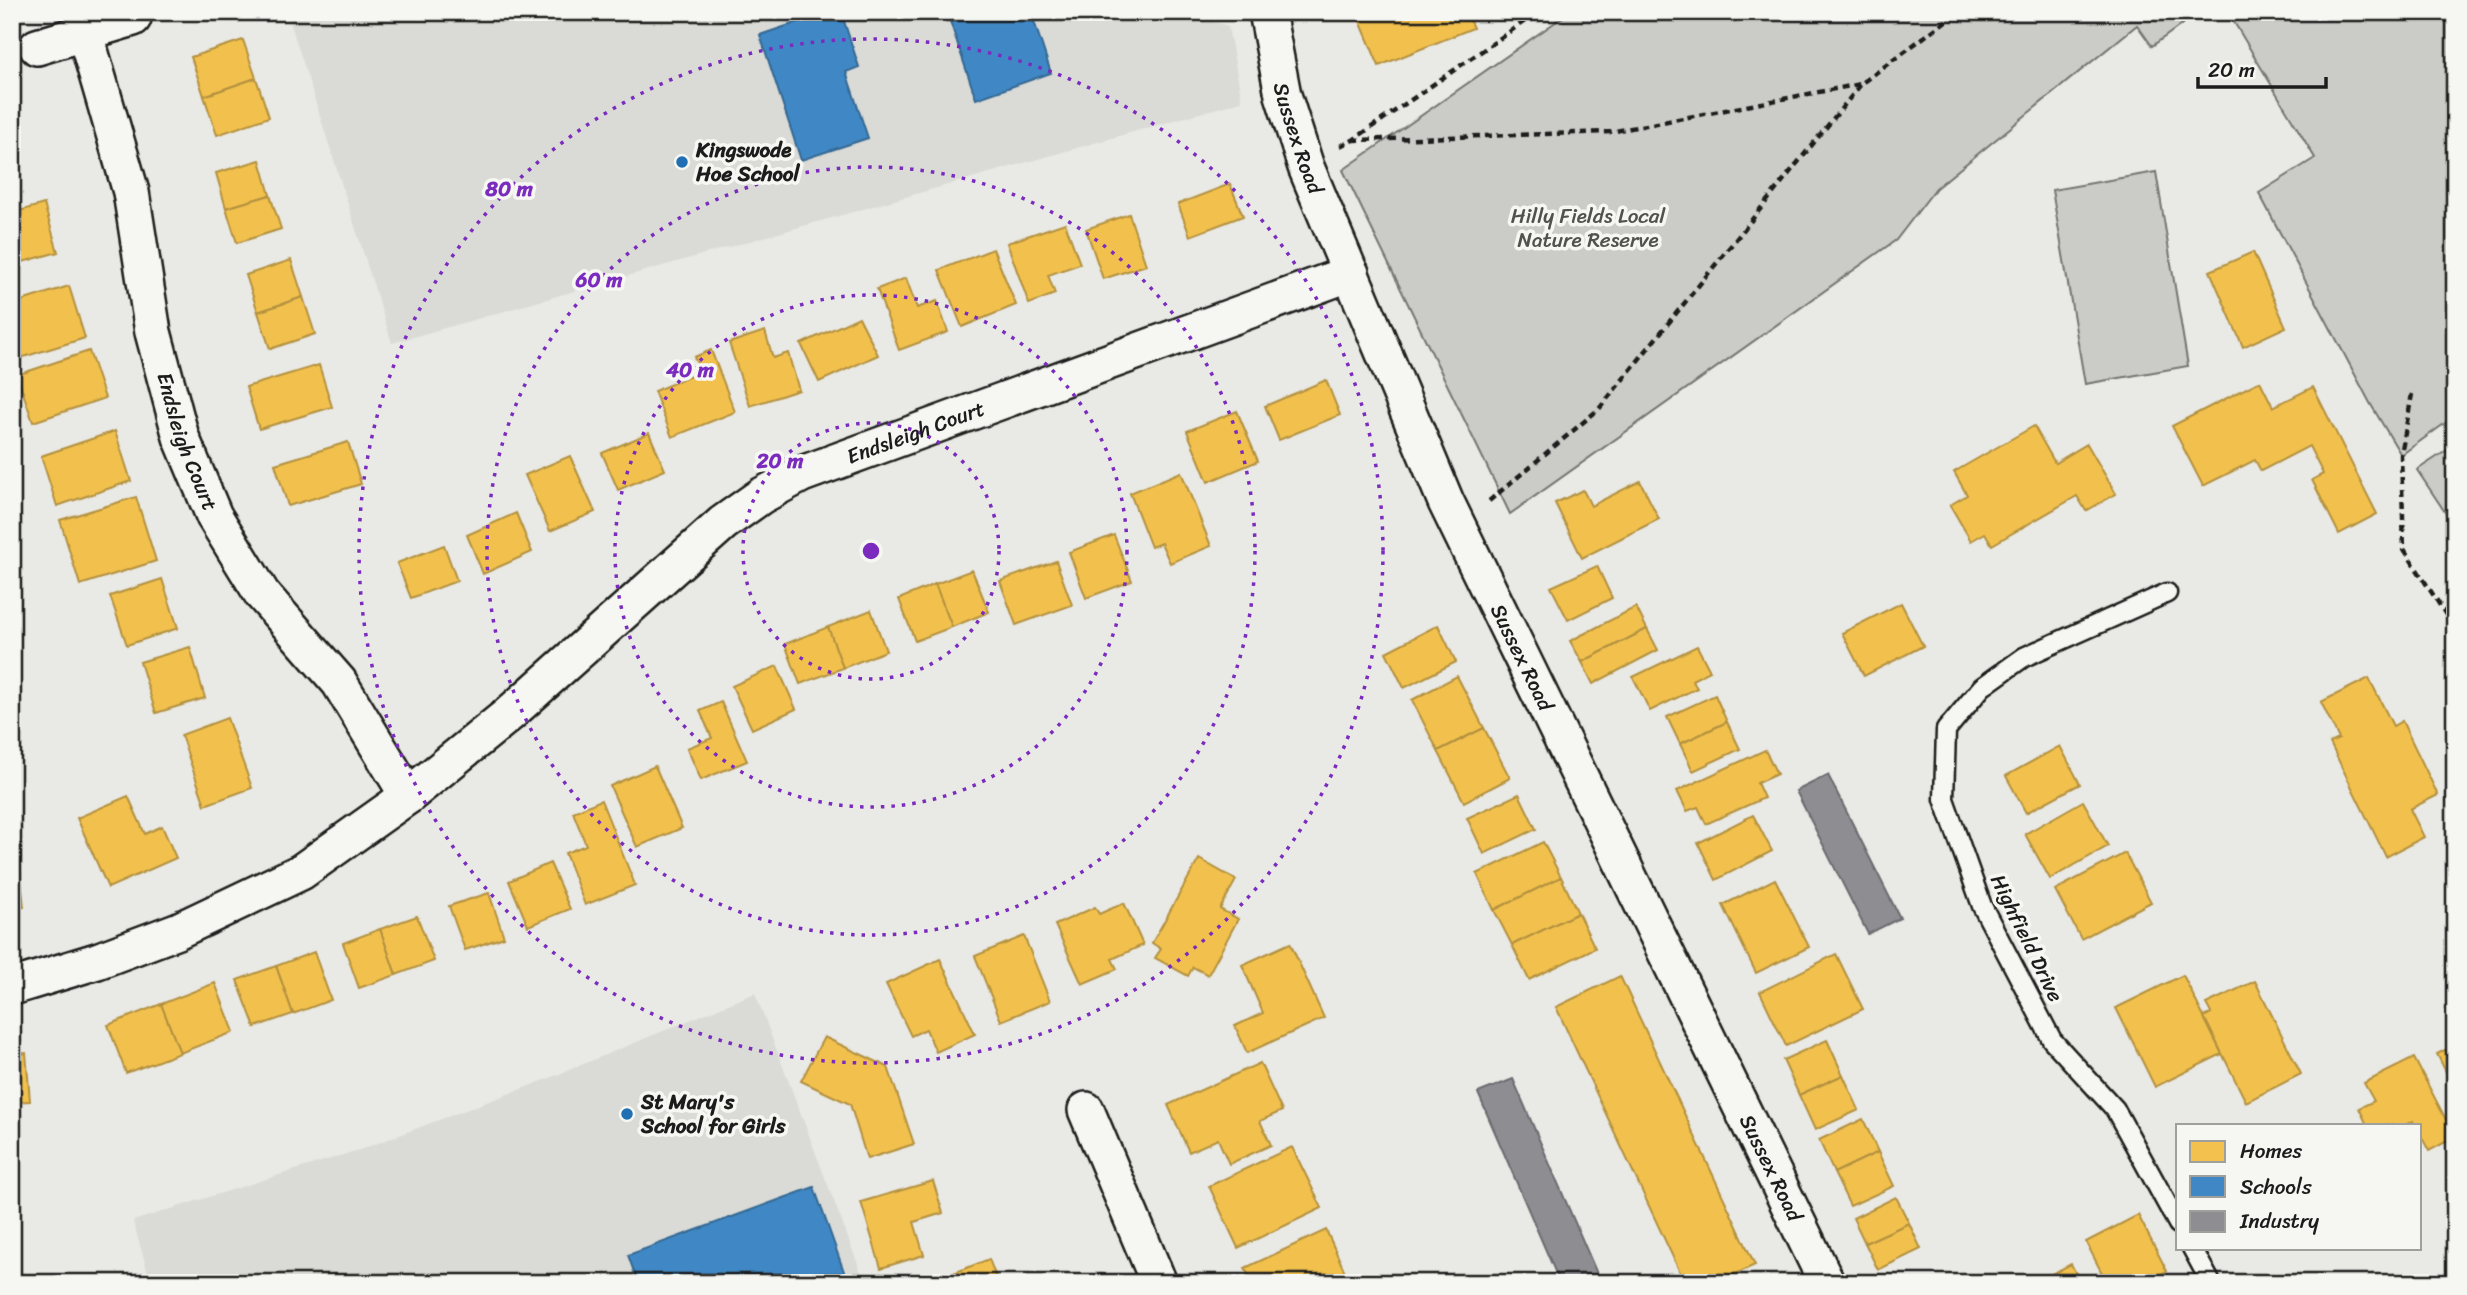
<svg xmlns="http://www.w3.org/2000/svg" width="2467" height="1295" font-family="Sriracha,sans-serif">
<style>
.built{fill:#dadad6}
.green{fill:#cbcbc7;stroke:#747472;stroke-width:2}
.homes{fill:#f2c14e;stroke:#b2903f;stroke-width:2}
.schools{fill:#3f88c5;stroke:#346892;stroke-width:2}
.industry{fill:#8d8d92;stroke:#6b6b6f;stroke-width:2}
.lines{fill:none;stroke-linecap:round;stroke-linejoin:round}
.service-casing{stroke:#1c1c1c;stroke-width:23}
.minor-casing{stroke:#1c1c1c;stroke-width:40}
.path{stroke:#1c1c1c;stroke-width:4.5;stroke-dasharray:7 5;stroke-linecap:butt}
.service{stroke:#f6f6f2;stroke-width:18}
.minor{stroke:#f6f6f2;stroke-width:35}
.ring{fill:none;stroke:#7b2cbf;stroke-width:3.5;stroke-dasharray:3.5 7}
.poi-dot{fill:#1f6fb2;stroke:#f6f6f2;stroke-width:2.5}
.labels{text-anchor:middle;stroke-width:7;stroke-linejoin:round;paint-order:stroke}
.street-label{font-size:21px;fill:#1c1c1c;stroke:#f6f6f2}
.poi-label{font-size:21px;font-weight:bold;fill:#1c1c1c;stroke:#f6f6f2;text-anchor:start}
.park-label{font-size:21px;fill:#51514f;stroke:#f6f6f2}
.centre{fill:#7b2cbf;stroke:#f6f6f2;stroke-width:3.5}
.ring-label{font-size:21px;text-anchor:middle;font-weight:bold;fill:#7b2cbf;stroke:#f6f6f2;stroke-width:7;stroke-linejoin:round;paint-order:stroke}
</style>
<rect width="100%" height="100%" fill="#e9e9e5"/>
<filter id="ink" filterUnits="userSpaceOnUse"><feTurbulence type="fractalNoise" baseFrequency=".0143" numOctaves="2"/><feDisplacementMap in="SourceGraphic" scale="14" xChannelSelector="R" yChannelSelector="G"/><feConvolveMatrix kernelMatrix="1 2 1 2 8 2 1 2 1" color-interpolation-filters="sRGB"/></filter>
<g filter="url(#ink)">
<!-- built -->
<g class="built">
<path d="M287,12H1212L1214,22L1228,26L1242,101L392,343Z"/>
<path d="M755,993L865,1283H151L133,1221L362,1149L545,1080Z"/>
</g>
<!-- green -->
<g class="green">
<path d="M1570,12H2199L2152,46L2137,25L1936,188L1896,240L1510,514L1343,170Z"/>
<path d="M2228,12H2455V416L2401,455L2370,403L2259,193L2315,158Z"/>
<path d="M2156,172L2188,366L2085,384L2052,190Z"/>
<path d="M2455,445V527L2417,470Z"/>
</g>
<!-- homes -->
<g class="homes">
<path d="M1381,12H1466L1473,28L1379,66L1360,21Z"/>
<path d="M243,40L256,78L204,96L191,57Z"/>
<path d="M256,78L269,117L217,135L204,96Z"/>
<path d="M260,160L270,195L226,208L216,173Z"/>
<path d="M1230,184L1243,216L1190,236L1178,204Z"/>
<path d="M270,195L281,229L237,243L226,208Z"/>
<path d="M44,204L58,252L12,265V213Z"/>
<path d="M1129,214L1146,265L1103,279L1086,229Z"/>
<path d="M1065,223L1080,264L1048,275L1055,294L1029,304L1007,243Z"/>
<path d="M993,249L1016,305L962,327L939,270Z"/>
<path d="M2253,252L2286,327L2243,347L2210,271Z"/>
<path d="M291,260L303,297L258,312L246,275Z"/>
<path d="M906,278L917,308L937,301L948,332L899,350L877,289Z"/>
<path d="M69,286L85,338L14,360L12,304Z"/>
<path d="M303,297L315,334L270,349L258,312Z"/>
<path d="M859,317L878,355L819,382L801,344Z"/>
<path d="M765,331L773,358L788,353L799,390L750,406L729,343Z"/>
<path d="M711,350L735,412L672,437L654,391L701,372L694,357Z"/>
<path d="M89,351L105,398L33,422L17,375Z"/>
<path d="M319,365L332,407L259,429L246,387Z"/>
<path d="M1326,380L1340,415L1279,440L1265,406Z"/>
<path d="M2260,381L2273,407L2313,387L2377,514L2339,534L2312,480L2323,474L2309,446L2261,471L2255,460L2203,486L2172,426Z"/>
<path d="M1237,411L1258,461L1208,482L1187,431Z"/>
<path d="M2034,426L2055,463L2087,444L2116,494L2086,511L2077,496L1992,545L1985,533L1971,541L1950,505L1967,495L1954,472Z"/>
<path d="M115,431L131,481L57,506L41,456Z"/>
<path d="M649,433L665,470L618,490L602,453Z"/>
<path d="M348,442L361,484L288,506L275,464Z"/>
<path d="M570,456L595,512L550,531L525,475Z"/>
<path d="M1181,472L1211,546L1170,563L1161,543L1151,547L1130,493Z"/>
<path d="M1640,481L1659,519L1582,558L1555,503L1583,490L1591,506Z"/>
<path d="M136,497L156,561L80,585L60,520Z"/>
<path d="M516,513L532,552L483,574L467,535Z"/>
<path d="M1114,535L1132,581L1086,598L1069,552Z"/>
<path d="M444,545L457,581L411,598L397,563Z"/>
<path d="M1056,561L1072,605L1016,625L1000,581Z"/>
<path d="M1597,566L1612,598L1568,620L1551,587Z"/>
<path d="M972,570L989,612L952,627L935,584Z"/>
<path d="M162,579L178,628L127,645L110,596Z"/>
<path d="M935,584L952,627L915,641L899,599Z"/>
<path d="M1901,603L1923,646L1864,676L1842,633Z"/>
<path d="M1636,607L1647,629L1582,662L1570,641Z"/>
<path d="M871,610L886,651L843,668L828,627Z"/>
<path d="M1438,625L1456,662L1404,688L1386,652Z"/>
<path d="M828,627L843,668L800,684L785,644Z"/>
<path d="M1647,629L1658,650L1593,684L1582,662Z"/>
<path d="M1697,646L1710,671L1692,680L1697,688L1650,711L1633,677Z"/>
<path d="M190,647L205,698L156,713L140,662Z"/>
<path d="M777,666L796,709L752,729L732,686Z"/>
<path d="M1457,676L1484,728L1438,751L1412,700Z"/>
<path d="M2369,678L2393,726L2402,721L2438,795L2410,809L2424,837L2386,857L2330,743L2339,739L2321,702Z"/>
<path d="M1715,695L1727,722L1680,744L1667,717Z"/>
<path d="M721,702L747,761L701,780L687,748L712,738L700,711Z"/>
<path d="M227,718L252,788L205,805L181,735Z"/>
<path d="M1727,722L1740,749L1693,771L1680,744Z"/>
<path d="M1484,728L1510,778L1464,802L1438,751Z"/>
<path d="M2060,746L2080,784L2026,813L2006,776Z"/>
<path d="M1765,750L1777,774L1757,783L1764,798L1706,824L1698,807L1687,811L1677,791Z"/>
<path d="M655,766L682,828L637,847L610,786Z"/>
<path d="M1519,794L1536,829L1484,854L1467,818Z"/>
<path d="M128,796L145,834L162,826L176,858L108,888L77,818Z"/>
<path d="M601,800L635,885L585,905L565,853L586,845L573,812Z"/>
<path d="M2083,801L2108,846L2050,879L2025,834Z"/>
<path d="M1753,815L1772,851L1716,880L1698,843Z"/>
<path d="M1543,842L1561,877L1494,910L1477,874Z"/>
<path d="M12,849H18L24,907L12,908Z"/>
<path d="M2125,853L2151,902L2081,939L2055,890Z"/>
<path d="M1199,859L1236,880L1220,909L1238,919L1208,975L1193,967L1188,976L1155,958L1161,949L1152,943Z"/>
<path d="M550,863L570,909L528,926L509,881Z"/>
<path d="M1561,877L1578,913L1512,945L1494,910Z"/>
<path d="M1775,879L1809,947L1756,973L1723,905Z"/>
<path d="M489,893L504,937L465,950L449,906Z"/>
<path d="M1124,903L1143,945L1112,959L1117,969L1082,984L1055,925L1095,907L1099,914Z"/>
<path d="M1578,913L1595,948L1529,980L1512,945Z"/>
<path d="M417,916L434,961L396,975L380,929Z"/>
<path d="M380,929L396,975L359,988L343,943Z"/>
<path d="M1024,936L1050,1001L1001,1021L975,956Z"/>
<path d="M1290,943L1324,1018L1247,1053L1235,1026L1263,1013L1242,965Z"/>
<path d="M314,952L331,1000L293,1014L276,966Z"/>
<path d="M1836,954L1863,1009L1786,1046L1760,992Z"/>
<path d="M940,959L975,1034L936,1052L926,1029L911,1036L886,984Z"/>
<path d="M276,966L293,1014L255,1027L237,980Z"/>
<path d="M2183,975L2222,1054L2155,1087L2116,1008Z"/>
<path d="M1620,976L1755,1265L1716,1283H1685L1556,1007Z"/>
<path d="M2255,981L2301,1074L2246,1102L2204,1017L2211,1013L2206,1004Z"/>
<path d="M215,983L234,1032L180,1053L161,1004Z"/>
<path d="M161,1004L180,1053L126,1073L108,1025Z"/>
<path d="M824,1037L888,1067L914,1144L867,1159L850,1104L801,1081Z"/>
<path d="M1827,1040L1843,1075L1799,1095L1783,1060Z"/>
<path d="M2455,1045V1090L2437,1054Z"/>
<path d="M26,1053L30,1101L12,1102V1054Z"/>
<path d="M2414,1058L2455,1137L2429,1151L2420,1134V1125H2415L2413,1121L2405,1125H2367L2359,1108L2374,1101L2364,1083Z"/>
<path d="M1260,1063L1282,1111L1260,1121L1271,1145L1229,1164L1218,1139L1189,1152L1168,1105Z"/>
<path d="M1843,1075L1859,1110L1815,1130L1799,1095Z"/>
<path d="M1863,1119L1878,1152L1834,1173L1819,1140Z"/>
<path d="M1292,1147L1322,1208L1238,1248L1209,1186Z"/>
<path d="M1878,1152L1894,1186L1850,1206L1834,1173Z"/>
<path d="M933,1181L943,1213L914,1222L924,1255L881,1268L861,1202Z"/>
<path d="M1896,1197L1909,1223L1865,1243L1853,1218Z"/>
<path d="M2138,1215L2167,1271L2145,1283H2107L2086,1242Z"/>
<path d="M1909,1223L1921,1249L1878,1270L1865,1243Z"/>
<path d="M1326,1230L1350,1283H1252L1245,1268Z"/>
<path d="M989,1259L998,1283H954L951,1274Z"/>
<path d="M2071,1264L2081,1283H2039L2038,1281Z"/>
</g>
<!-- schools -->
<g class="schools">
<path d="M828,12H841L859,67L846,72L868,138L801,160L760,35Z"/>
<path d="M947,12H1031L1051,73L976,99Z"/>
<path d="M814,1187L848,1283H638L628,1255Z"/>
</g>
<!-- industry -->
<g class="industry">
<path d="M1828,775L1900,918L1868,934L1796,791Z"/>
<path d="M1513,1079L1601,1283H1560L1478,1093Z"/>
</g>
<g class="lines">
<!-- service casing -->
<g class="service-casing">
<g id="service">
<path d="M2167,593L2024,657L1982,687L1946,730L1944,799L1982,906L2052,1040L2115,1109L2178,1224"/>
<path d="M2192,1248L2211,1283"/>
</g>
</g>
<!-- minor casing -->
<g class="minor-casing">
<g id="minor">
<path id="s1" d="M1267,12L1283,95L1306,167L1446,502L1827,1283"/>
<path id="s2" d="M85,33L131,192L153,332L181,437L214,516L262,594L339,682L408,796"/>
<path d="M37,47L133,18"/>
<path id="s3" d="M12,987L97,961L177,931L301,872L408,796L508,715L723,523L761,496L802,474L1351,273"/>
<path d="M1086,1110L1159,1283"/>
</g>
</g>
<!-- path -->
<g class="path">
<path d="M1353,140L1610,132L1861,84"/>
<path d="M1340,146L1353,140L1538,12"/>
<path d="M2412,394L2401,455L2404,549L2455,629"/>
<path d="M1489,501L1599,409L1862,83L1958,12"/>
</g>
<!-- service -->
<use href="#service" class="service"/>
<!-- minor -->
<use href="#minor" class="minor"/>
</g>
</g>
<!-- distance rings -->
<g class="ring">
<circle cx="871" cy="551" r="128"/>
<circle cx="871" cy="551" r="256"/>
<circle cx="871" cy="551" r="384"/>
<circle cx="871" cy="551" r="512"/>
</g>
<!-- markers -->
<g class="poi-dot">
<circle cx="682" cy="162" r="7"/>
<circle cx="627" cy="1114" r="7"/>
</g>
<g class="labels">
<!-- street labels -->
<g class="street-label">
<text dy="7" stroke="none"><textPath href="#s1" startOffset="130">Sussex Road</textPath></text>
<text dy="7" stroke="none"><textPath href="#s3" startOffset="1074">Endsleigh Court</textPath></text>
<text dy="7" stroke="none"><textPath href="#s2" startOffset="422">Endsleigh Court</textPath></text>
<text dy="7" stroke="none"><textPath href="#s1" startOffset="696">Sussex Road</textPath></text>
<text transform="translate(2027 938) rotate(64)" y="7">Highfield Drive</text>
<text dy="7" stroke="none"><textPath href="#s1" startOffset="1264">Sussex Road</textPath></text>
</g>
<!-- poi labels -->
<g class="poi-label">
<text x="696" y="157">Kingswode<tspan x="696" dy="24">Hoe School</tspan></text>
<text x="641" y="1109">St Mary's<tspan x="641" dy="24">School for Girls</tspan></text>
</g>
<!-- park labels -->
<g class="park-label">
<text x="1588" y="223">Hilly Fields Local<tspan x="1588" dy="24">Nature Reserve</tspan></text>
</g>
</g>
<circle cx="871" cy="551" r="10" class="centre"/>
<g class="ring-label">
<text x="509" y="196">80 m</text>
<text x="599" y="287">60 m</text>
<text x="690" y="377">40 m</text>
<text x="780" y="468">20 m</text>
</g>
<!-- margin -->
<rect width="2467" height="1295" fill="none" stroke="#f6f6f2" stroke-width="42"/>
<rect x="21" y="21" width="2425" height="1253" fill="none" stroke="#1c1c1c" stroke-width="2.5" filter="url(#ink)"/>
<!-- legend -->
<rect x="2176" y="1124" width="245" height="126" fill="#f6f6f2" stroke="#9f9f9c" stroke-width="2"/>
<rect x="2190" y="1141" width="35" height="21" fill="#f2c14e" stroke="#9f9f9c" stroke-width="2"/>
<text x="2240" y="1158" font-size="21" fill="#1c1c1c">Homes</text>
<rect x="2190" y="1176" width="35" height="21" fill="#3f88c5" stroke="#9f9f9c" stroke-width="2"/>
<text x="2240" y="1194" font-size="21" fill="#1c1c1c">Schools</text>
<rect x="2190" y="1211" width="35" height="21" fill="#8d8d92" stroke="#9f9f9c" stroke-width="2"/>
<text x="2240" y="1228" font-size="21" fill="#1c1c1c">Industry</text>
<!-- scale -->
<path d="M2198 77v10h128v-10" fill="none" stroke="#1c1c1c" stroke-width="3.5"/>
<text x="2208" y="77" font-size="21" fill="#1c1c1c" stroke="#f6f6f2" stroke-width="5" paint-order="stroke">20 m</text>
</svg>
